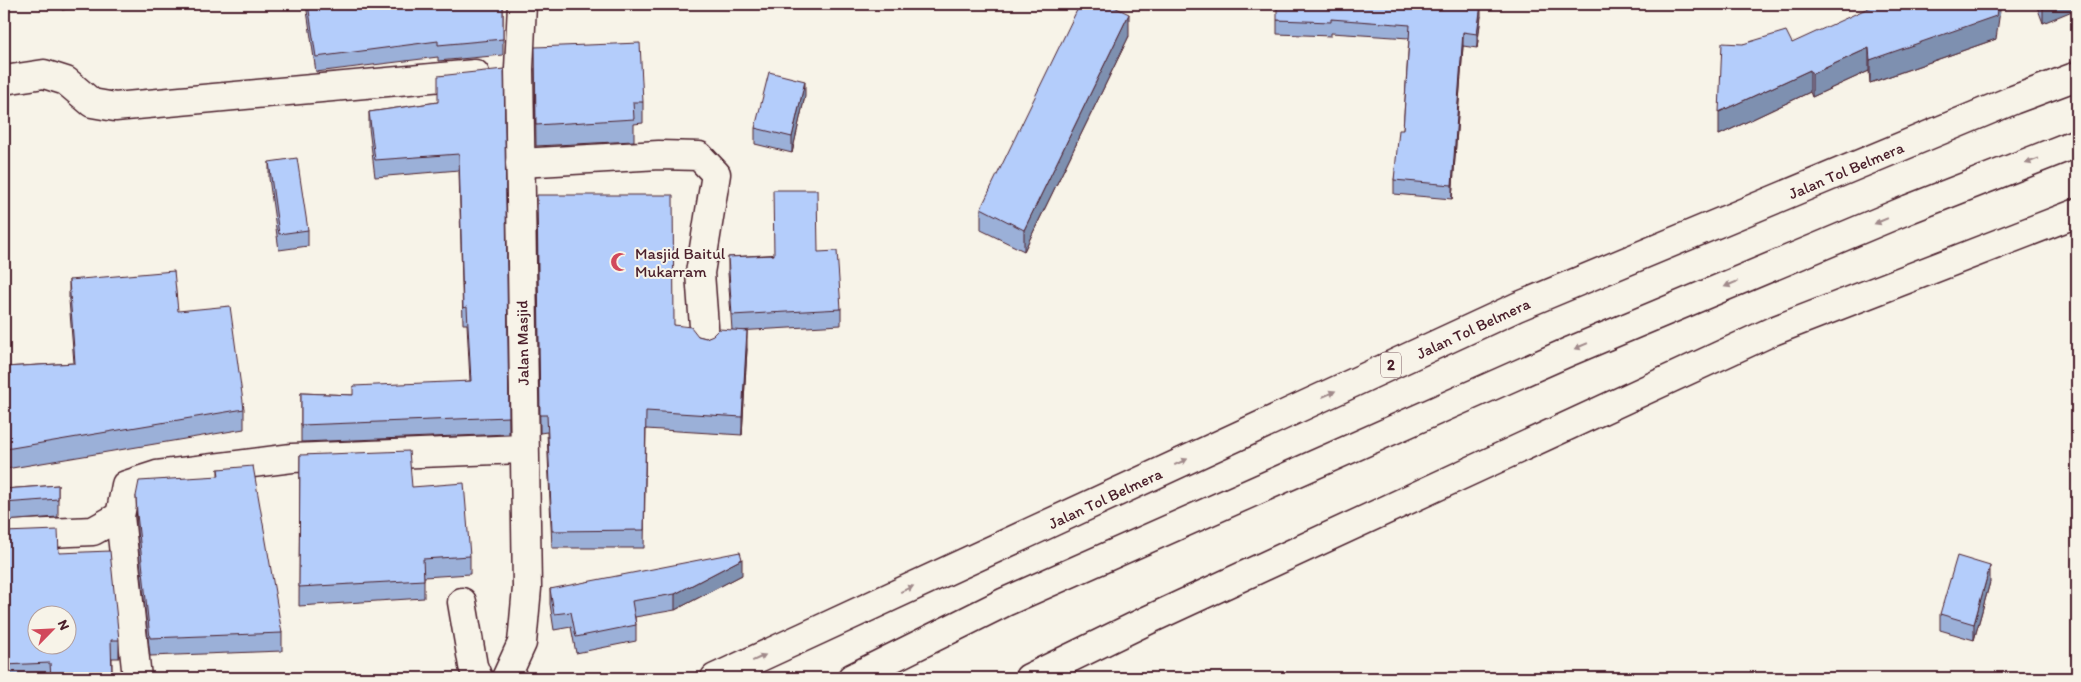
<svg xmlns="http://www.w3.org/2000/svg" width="2081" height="682" font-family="Itim,sans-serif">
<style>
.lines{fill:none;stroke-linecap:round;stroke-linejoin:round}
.street-casing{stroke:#4a1f2b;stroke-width:31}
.highway-casing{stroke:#4a1f2b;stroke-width:31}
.street{stroke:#f7f3e8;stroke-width:28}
.highway{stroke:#f7f3e8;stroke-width:28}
.wall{fill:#9bb0d8;stroke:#4a1f2b}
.shaded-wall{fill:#7e90b0;stroke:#4a1f2b}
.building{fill:#b4cdfb;stroke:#4a1f2b;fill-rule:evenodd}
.oneway{fill:#a0898a}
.labels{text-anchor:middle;stroke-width:4;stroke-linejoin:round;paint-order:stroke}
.shield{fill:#f7f3e8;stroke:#7e5f64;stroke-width:1}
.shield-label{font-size:15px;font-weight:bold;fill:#4a1f2b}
.street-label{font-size:16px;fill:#4a1f2b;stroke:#f7f3e8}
.poi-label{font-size:16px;fill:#4a1f2b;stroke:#f7f3e8;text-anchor:start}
</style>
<rect width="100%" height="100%" fill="#f7f3e8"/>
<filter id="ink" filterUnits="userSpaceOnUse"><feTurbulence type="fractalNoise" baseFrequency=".02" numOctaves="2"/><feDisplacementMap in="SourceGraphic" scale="10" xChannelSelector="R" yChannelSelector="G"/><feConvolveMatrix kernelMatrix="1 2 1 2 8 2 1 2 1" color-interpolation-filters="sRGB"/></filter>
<g filter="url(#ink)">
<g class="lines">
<!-- street casing -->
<g class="street-casing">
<g id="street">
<path d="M4,80L44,74L66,81L92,103L115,107L475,74"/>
<path d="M520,163L659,155L699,156L716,174L700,273L705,340"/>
<path d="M4,535L93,531L120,516"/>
<path d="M462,602L473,666L478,678"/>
<path d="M137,678L120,516L126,485L157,475L292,458L524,449"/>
<path d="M506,678L522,643L527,588L519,69L522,4"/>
<path d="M1029,678L1146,621L1773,331L2077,213"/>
</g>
</g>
<!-- highway casing -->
<g class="highway-casing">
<g id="highway">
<path d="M715,678L1517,307L2013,100L2077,76"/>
<path d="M852,678L1005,602L1566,353L1909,209L2077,143"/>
</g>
</g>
<!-- street -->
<use href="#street" class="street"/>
<!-- highway -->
<use href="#highway" class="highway"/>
</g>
<!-- wall -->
<g class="wall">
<path d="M62,4H103L62,10Z"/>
<path d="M306,4H503V55L438,61V57L316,72Z"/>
<path d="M2036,4H2077L2043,23Z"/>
<path d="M1481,16L1477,48L1463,46L1452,199L1394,194V180L1403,130L1409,38L1331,33V36L1277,34V20Z"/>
<path d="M1129,36L1024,251L981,230V208Z"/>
<path d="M1996,39L1870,83L1869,71L1812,97L1810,92L1719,135L1743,44Z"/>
<path d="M535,68L643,102V123L634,124V141L536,146Z"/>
<path d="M504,69L509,434L301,442V393L353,395L470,381L467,324H463L459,170L375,177L369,128V112L438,102Z"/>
<path d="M805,96L792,153L755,144V128Z"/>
<path d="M269,162L308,230V246L279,250L269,178Z"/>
<path d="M537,212L674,325L698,336L706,338L732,330L728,273V257L818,252L841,309V325L737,331L747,349L742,435L646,429L644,548H552L547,432L540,433Z"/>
<path d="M69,280L178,311L244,409V429L6,469L4,431V367L74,363L69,300Z"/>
<path d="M300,455L412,487L470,556V574L424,577V598L299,606Z"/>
<path d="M218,469L282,633V651L150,656L137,532L136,496L218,476Z"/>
<path d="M58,485V517L4,521V489Z"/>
<path d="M4,532L59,553L119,640V658H112V678H4Z"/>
<path d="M742,575L675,610L635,617L636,625V641L576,653L571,627L554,630L550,604V589Z"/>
<path d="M1990,582L1974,640L1940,630V614Z"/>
</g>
<!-- shaded-wall -->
<g class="shaded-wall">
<path d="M1481,4V16L1477,48V34Z"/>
<path d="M1998,4H2001L1996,39L1870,83V60Z"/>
<path d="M2043,4H2077V9L2043,23Z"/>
<path d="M1129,14V36L1024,251V230Z"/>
<path d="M1463,32V46L1452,199V185Z"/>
<path d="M1869,48V71L1812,97V74Z"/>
<path d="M1810,70V92L1719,135V112Z"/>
<path d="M805,81V96L792,153V137Z"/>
<path d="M747,331V349L742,435V417Z"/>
<path d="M742,559V575L675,610V594Z"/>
<path d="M1990,566V582L1974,640V624Z"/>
</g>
<!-- building -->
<g class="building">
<path d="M308,4H503V39L438,45V41L316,57Z"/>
<path d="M1080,4H1108L1129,14L1024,230L981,208Z"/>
<path d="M1277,4H1481L1477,34L1463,32L1452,185L1394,180L1399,130H1403L1410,25L1331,19V22L1277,20Z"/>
<path d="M1877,4H1998L1996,16L1870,60L1869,48L1812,74L1810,70L1719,112L1722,43L1743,44L1786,31L1792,43Z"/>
<path d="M640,43L643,102H633L634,119L536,125L535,47Z"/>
<path d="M504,69L509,417L301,425V393L353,395V386L471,381L467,307L463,308L459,154L375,160L369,112L438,102V76Z"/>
<path d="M769,72L805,81L792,137L755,128Z"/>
<path d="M297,158L308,230L279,234L269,162Z"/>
<path d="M773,190H817L818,252L837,251L841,309L732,315L728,257L774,255Z"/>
<path d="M537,195H673L674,325L691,327L698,336L706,338L713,335L719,329L747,331L742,417L646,411L644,530L552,531L547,415H540Z"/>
<path d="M174,271L178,311L230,306L244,409L6,449L4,411V367L75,363L69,280Z"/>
<path d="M409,451L412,487L464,483L470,556L423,559L424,580L299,587L300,455Z"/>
<path d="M253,466L282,633L150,638L137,514L136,496L139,481L219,476L218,469Z"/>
<path d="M58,485V499L4,503V489Z"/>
<path d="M58,530L59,553L110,551L119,640H111L112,678H51L50,663L4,665V532ZM38,614H68V644H38Z"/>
<path d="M740,552L742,559L675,594L632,601L636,625L576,637L571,612L554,614L550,589Z"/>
<path d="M1957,556L1990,566L1974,624L1940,614Z"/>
</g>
<!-- one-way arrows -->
<defs><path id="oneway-solid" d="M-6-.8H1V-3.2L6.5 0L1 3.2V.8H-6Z" transform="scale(1.25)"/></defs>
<g class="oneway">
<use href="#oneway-solid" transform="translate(2032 161) rotate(159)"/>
<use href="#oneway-solid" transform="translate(1881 221) rotate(157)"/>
<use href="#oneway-solid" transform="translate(1731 284) rotate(157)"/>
<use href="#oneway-solid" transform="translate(1581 346) rotate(157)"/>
<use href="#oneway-solid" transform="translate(1329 394) rotate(-25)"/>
<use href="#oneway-solid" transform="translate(1181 462) rotate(-25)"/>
<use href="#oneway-solid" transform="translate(907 589) rotate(-25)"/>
<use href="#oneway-solid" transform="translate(759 658) rotate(-25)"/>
</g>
</g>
<!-- icons -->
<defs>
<g id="mosque-bare" transform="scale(1.5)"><path d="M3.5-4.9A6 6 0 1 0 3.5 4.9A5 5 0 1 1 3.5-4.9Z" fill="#d1495b" stroke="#f7f3e8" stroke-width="2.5" paint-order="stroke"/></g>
</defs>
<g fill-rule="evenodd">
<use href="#mosque-bare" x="620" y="262"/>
</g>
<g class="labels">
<!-- shield labels -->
<rect class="shield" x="1381" y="352.5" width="20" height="25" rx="4"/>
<g class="shield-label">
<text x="1391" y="370">2</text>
</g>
<!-- street labels -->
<g class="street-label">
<text transform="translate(1846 170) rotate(-23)" y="6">Jalan Tol Belmera</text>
<text transform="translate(1473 328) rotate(-25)" y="6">Jalan Tol Belmera</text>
<text transform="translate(522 343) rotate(-91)" y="6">Jalan Masjid</text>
<text transform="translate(1105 498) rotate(-25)" y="6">Jalan Tol Belmera</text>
</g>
<!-- poi labels -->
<g class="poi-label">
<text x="635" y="259">Masjid Baitul<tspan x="635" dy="18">Mukarram</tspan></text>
</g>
</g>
<!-- margin -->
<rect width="2081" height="682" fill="none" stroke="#f7f3e8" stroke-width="20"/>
<rect x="10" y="10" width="2061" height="662" fill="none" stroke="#4a1f2b" stroke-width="2" filter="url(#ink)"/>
<!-- north arrow -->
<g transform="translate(52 630) rotate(66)"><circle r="24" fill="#f7f3e8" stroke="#b29e9c"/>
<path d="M0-4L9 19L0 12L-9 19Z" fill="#d1495b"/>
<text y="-8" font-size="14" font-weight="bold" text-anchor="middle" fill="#4a1f2b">N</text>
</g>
</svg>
